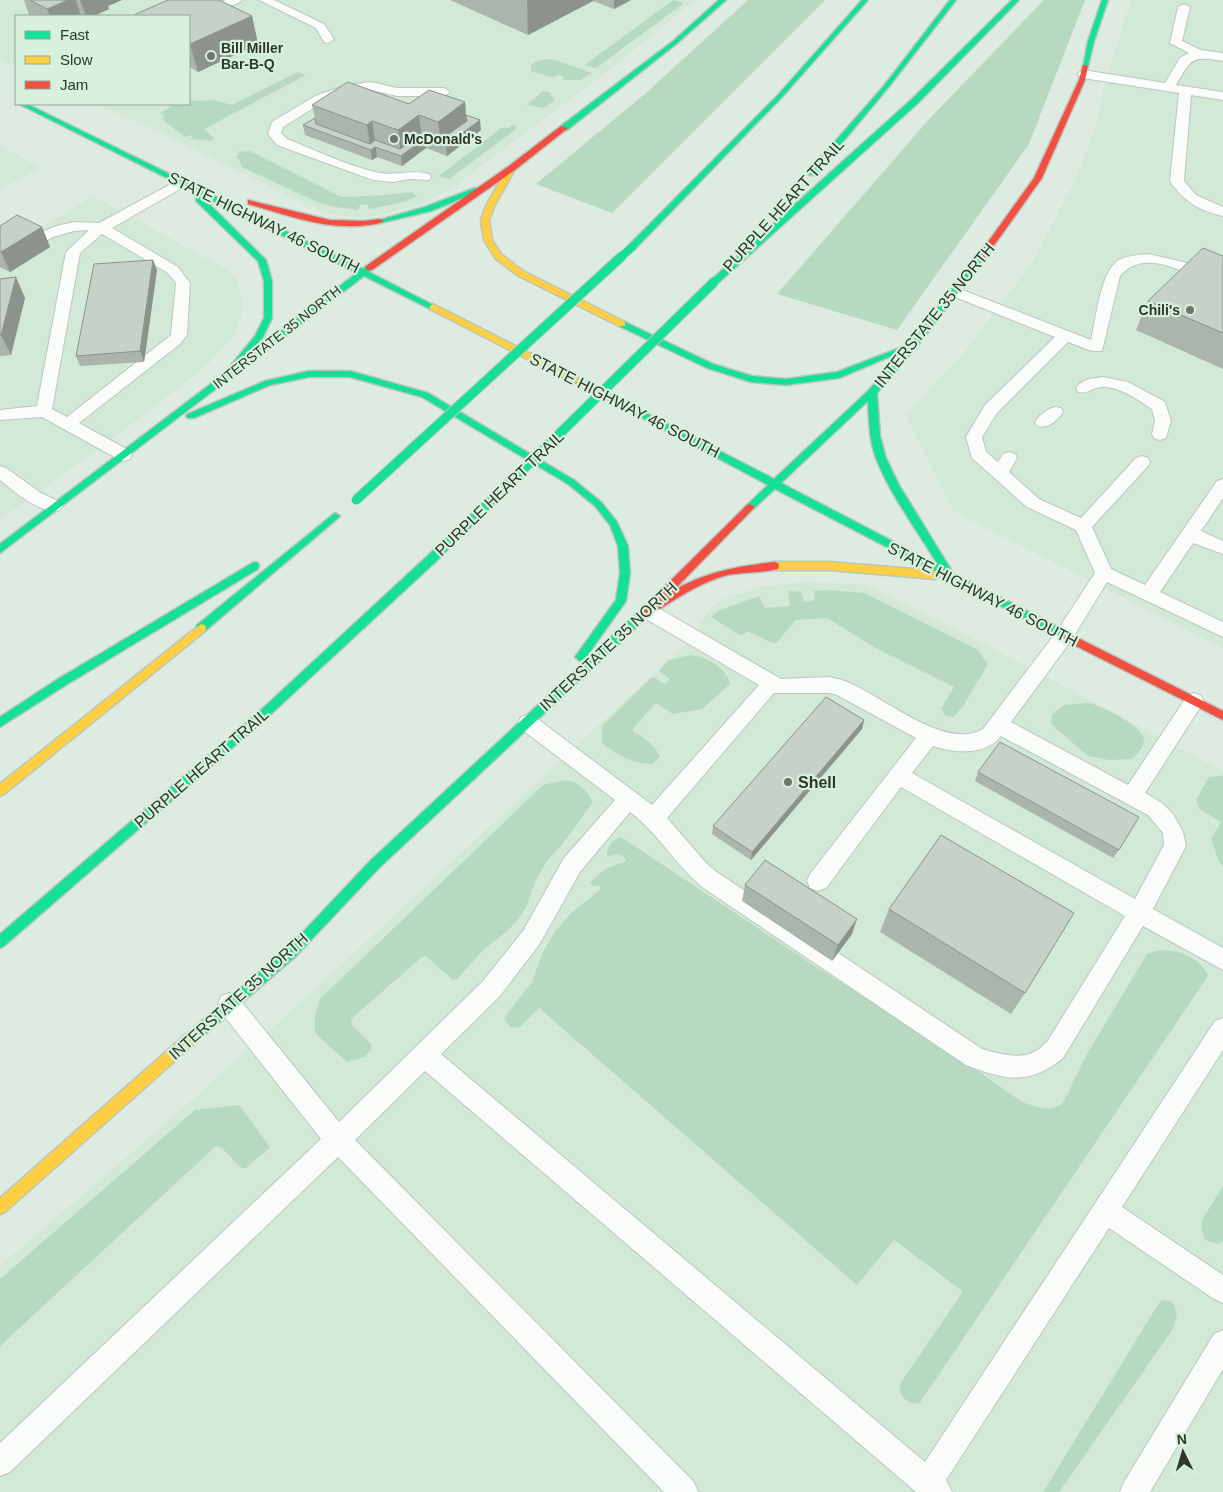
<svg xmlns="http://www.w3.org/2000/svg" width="1223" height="1492" font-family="Helvetica,sans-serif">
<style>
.built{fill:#d1e9d6}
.green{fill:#b7d9c0}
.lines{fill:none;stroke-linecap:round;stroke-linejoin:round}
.lane-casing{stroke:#bbc7be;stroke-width:2}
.fast-casing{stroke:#bbc7be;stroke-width:3}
.slow-casing{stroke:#bbc7be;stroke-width:3}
.jam-casing{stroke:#bbc7be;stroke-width:3}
.lane{fill:#fafcfa;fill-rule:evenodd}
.fast{fill:#16e098;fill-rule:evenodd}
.slow{fill:#ffcf43;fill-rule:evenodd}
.jam{fill:#f24e42;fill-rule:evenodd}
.fast-bridge-far1-casing{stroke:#bbc7be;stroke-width:9;stroke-linecap:butt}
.fast-bridge-casing{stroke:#bbc7be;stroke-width:11;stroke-linecap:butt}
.fast-bridge-far1{stroke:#16e098;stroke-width:8}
.fast-bridge{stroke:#16e098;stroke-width:9}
.wall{fill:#aab5ac}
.shaded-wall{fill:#8b938c}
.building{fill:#c6d2c8;stroke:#8b938c}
.poi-dot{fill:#6b766d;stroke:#d7f1dd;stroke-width:2}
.labels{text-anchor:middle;stroke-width:4.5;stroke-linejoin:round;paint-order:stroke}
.far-poi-label{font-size:14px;font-weight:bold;fill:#2d372f;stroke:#d7f1dd;text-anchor:start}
.far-street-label{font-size:14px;fill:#2d372f;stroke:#d7f1dd}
.street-label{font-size:16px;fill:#2d372f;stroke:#d7f1dd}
.poi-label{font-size:16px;font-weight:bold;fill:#2d372f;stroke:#d7f1dd;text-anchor:start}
</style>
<rect width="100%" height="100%" fill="#ddebe0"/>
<!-- built -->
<g class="built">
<path d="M0,0H695L608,71L453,187L422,204L389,213L368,217L343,216L322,211L305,204L162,133L94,104H189V16H16V67L0,59Z"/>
<path d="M1131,0H1223V648L953,511L906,415L967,349L1033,262L1076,178L1095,129L1106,79Z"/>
<path d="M0,145L28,161L40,168L0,189Z"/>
<path d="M93,196L228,270L238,281L243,306L240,320L234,335L206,366L120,433L0,520V253Z"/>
<path d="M801,582L864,584L1001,653L1223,771V1492H0V1266L182,1109L314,990L686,644L710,609L724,599L761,587Z"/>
</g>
<!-- green -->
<g class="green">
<path d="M673,0L684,3L596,68L585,65Z"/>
<path d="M748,0H825L612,213L536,184L647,92Z"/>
<path d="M1044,0H1085L1029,144L897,330L777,294L931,117Z"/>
<path d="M545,59L555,60L592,73L580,80H564L562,79L565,77L558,75L553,78L531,71V65L536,62Z"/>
<path d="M298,72L306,75L204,129L214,138L212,141L190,139L193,137L192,135L185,137L163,120L164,115L160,113L172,106L189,104V101L213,100L232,105Z"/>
<path d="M543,91L549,92L555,100L544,108L527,105Z"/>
<path d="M513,125L517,127L516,129L449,179L439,176L501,128H509Z"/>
<path d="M250,151L341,197L386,195L411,192L417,196L404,202L370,209L367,204L360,205L358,210L335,207L317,202L242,167L239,159H236L239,152Z"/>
<path d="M829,590L864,593L978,650L987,663V666L963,706L954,717L946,716L941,709L954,687L879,650L827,618L796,620L776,643H772L748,631L741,636L711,617L718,611L759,596L765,608L790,606L788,591L801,592L804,602L815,600L814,591Z"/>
<path d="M692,655C708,658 727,668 730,684L702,709L673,714L656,703L634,727L633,731C643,738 656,745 660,757L652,764C631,764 618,755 602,743V726L652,677L665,684L670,679L659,671L668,660Z"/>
<path d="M1090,703C1103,707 1148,728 1144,743C1142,749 1136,755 1132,759L1109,760L1088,756L1051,724L1052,715L1064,705Z"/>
<path d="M1223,776V866L1219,862L1211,839L1221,822L1200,809L1196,800L1209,777Z"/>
<path d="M565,780C578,781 588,792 593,802L561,846L547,861L536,880L526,907L517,921L505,933L484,949L457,979L453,980L426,956L422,957L351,1019L352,1025L371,1044V1050L364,1057L347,1062L316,1034C313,1024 316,1007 321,998L543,785Z"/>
<path d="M621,837L819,969L914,1026L1022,1102C1037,1107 1049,1113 1063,1103L1087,1054L1147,954C1167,944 1200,955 1208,976L919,1404C907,1404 898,1396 900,1384L962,1293L961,1290L894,1240L857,1285L539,1008L519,1028L510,1027L504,1018L532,982L542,954L554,933L571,913L600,890L601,886H593L590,883C599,872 611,865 625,862V858L618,854L607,857C606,848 612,840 621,837Z"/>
<path d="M239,1105L270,1147L246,1168H241L222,1148L216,1146L0,1346V1279L195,1110Z"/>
<path d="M1223,1186V1241L1218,1244L1205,1240L1201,1229L1202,1220Z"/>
<path d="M1163,1300L1171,1301C1179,1311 1177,1317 1173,1329L1059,1492H1043L1159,1303Z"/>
</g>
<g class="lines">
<!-- lane casing -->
<g class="lane-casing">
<g id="lane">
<path d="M226,0H242L240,2L189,23L188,16Z"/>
<path d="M259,0H274L324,24L334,39L328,43L324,42L316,28Z"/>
<path d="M1184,4L1190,7L1182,41L1201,50L1223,53V61C1191,56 1192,58 1176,85L1223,92V100L1191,95L1184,181L1196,195L1223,207V216C1200,211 1183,201 1170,181L1179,93L1083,78L1077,74L1083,70L1165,83L1180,58L1189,53L1170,43L1178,7Z"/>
<path d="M371,82L397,88H444L450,92L444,96H397L371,90L350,92L323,102L283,127L281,133L287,139C315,150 346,165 375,172C393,177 409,169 429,174L431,177L429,180L409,179L393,182L373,180L277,145L268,134L272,122L315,96L344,86Z"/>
<path d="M182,178L189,182L187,185L112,228L178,267L190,283L187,335L180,344L79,423L130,451L132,455L130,459L124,461L118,459L42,417L0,420V410L37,406L66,252L89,230L74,231L53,237L0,267V257L31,237L56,226L74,222L99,223ZM102,234L168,273L176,283L171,335L67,417L52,409L80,253Z"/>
<path d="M1149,254L1187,263L1223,277V286C1192,279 1147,244 1120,276L1102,351H1092L1068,342L997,413L982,437L986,452L998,462L1003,454L1009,452L1015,454L1017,458L1009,472L1039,499L1081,518L1136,458L1142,456L1148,458L1150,462L1148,466L1092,527L1111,569L1145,585L1217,481L1223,479V498L1201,531L1223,541V554L1193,543L1160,592L1223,622V637L1107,582L1071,641L1011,722L1128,785L1187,696L1194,693L1201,696L1204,701L1201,706L1145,793L1162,803L1173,814L1183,832L1186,846L1153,909L1223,948V970L1143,926L1063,1058C1029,1086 1004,1080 966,1065L702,887C675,864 658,833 630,812L580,872L539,945L499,997L441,1054L925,1462L1215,1021L1223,1018V1050L1122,1207L1223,1275V1303L1214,1299L1109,1228L946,1480L952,1492H916L425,1071L355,1140L694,1482L698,1492H664L338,1157L10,1472L0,1476V1443L321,1139L221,1012L218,1004L221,996L229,993L237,996L339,1122L483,981L523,931L564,858L615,800L521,729L518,723L521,717L528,715L535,717L652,805L759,685L641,616L639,611L641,606L648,604L655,606L781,679L829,677L842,680C881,693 943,752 983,729L1057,631L1095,573L1076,530L1027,507L972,458L966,437L985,405L1055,337L950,295L948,292L950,289H960L1091,340C1096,320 1100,271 1119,260C1129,255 1139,255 1149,254ZM774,693H829L837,695L916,738L810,874L807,881L810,888L818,891L826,888L901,787L1125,916L1047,1042C1043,1045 1039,1050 1034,1052C1019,1060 997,1053 982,1049L718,873L707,864L667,818ZM1001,736L1148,815L1163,833L1164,845L1135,899L912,773L933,746C954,753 986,756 1001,736Z"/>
<path d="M1103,377L1128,382L1165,402L1171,421L1166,438L1160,440L1154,438L1152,434L1155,421L1152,409C1137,399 1119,386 1101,387C1092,388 1088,394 1078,392L1076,388C1082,379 1093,378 1103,377Z"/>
<path d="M1055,407L1061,408L1063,412C1057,421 1048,429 1037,426L1035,422C1039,415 1047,409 1055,407Z"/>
<path d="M0,466L6,468L41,493L60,502L63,506L60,510C42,516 14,491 0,480Z"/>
<path d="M1223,1330V1369L1150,1492H1120L1124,1482L1214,1334Z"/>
</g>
</g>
<!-- fast casing -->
<g class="fast-casing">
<g id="fast">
<path d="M719,0H726L676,44L567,130H561V126L672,42Z"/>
<path d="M862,0H868L782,97L635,249H629V245L778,95Z"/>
<path d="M950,0H956L887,89L815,175H809V171L883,87Z"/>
<path d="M1012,0H1019L918,103L717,284H711V280L912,99Z"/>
<path d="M1102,0H1108L1094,41L1088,66L1083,67L1088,41Z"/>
<path d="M19,104H27L363,269L366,266H372L373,268L369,272L437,307L433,310L430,309L364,276L0,553V544L224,374L255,336L264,318V281L258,261L196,201V197H202L266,260L272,281V318L263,337L249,355L357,273Z"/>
<path d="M475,188L482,190L431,211L380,223L376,221L425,207Z"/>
<path d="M979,254L986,256L918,345L877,393L880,436L886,458L899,485L953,573L1072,634L1073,637L1072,640L1068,641L775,489L753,509H747L745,507L747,505L768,485L571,380L572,378H578L774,479L869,390L903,351L839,378L786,385L751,382L707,368L619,326V322H625L713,364L752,376L786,379L837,372L910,344ZM868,401C869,420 869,440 876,458C890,495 918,531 938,565L781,483Z"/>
<path d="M309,371H350L428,393L574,480L601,502L617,522L628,546L630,573L626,601L584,660L580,661L575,657L616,600L620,573L618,546L610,525L595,506L568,484L422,397L350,377H309L270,385L194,418H188L186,416L188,414L265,381Z"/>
<path d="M335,513L340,516L338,518L205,631H197L196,628L197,625Z"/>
<path d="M440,547L444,548L445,551L444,554L270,715L4,946L0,948V934L262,709L436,548Z"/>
<path d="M254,562L258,563L259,566L258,569L66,685L0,727V717L58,679Z"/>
<path d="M654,600L659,604L658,607L379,868L296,956L194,1044L189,1046L184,1044L182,1040L184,1036L288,948L371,860L650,601Z"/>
</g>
</g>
<!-- slow casing -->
<g class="slow-casing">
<g id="slow">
<path d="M506,171L513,173L494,206L489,220L492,240L501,254L523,271L625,322V326H619L517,275L495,258L484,240L481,220L486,206Z"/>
<path d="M433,304L578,378L579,380L578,382H572L430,309L429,307Z"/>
<path d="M774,562H830L936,571L941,575L936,579L830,570H774L769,566Z"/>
<path d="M201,624L205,625L206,628L205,631L4,794L0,796V784Z"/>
<path d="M189,1034L194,1036L196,1040L194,1044L5,1212L0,1214V1198L184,1036Z"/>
</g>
</g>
<!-- jam casing -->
<g class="jam-casing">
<g id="jam">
<path d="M1083,65L1088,66L1085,80L1042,178L985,258H979L978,256L1034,178L1079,80Z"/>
<path d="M561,126L568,128L515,170L372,270H366V266L509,166Z"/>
<path d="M248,200L330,220L363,221L380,219L384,221C380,224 375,224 369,225C328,231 287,215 248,204Z"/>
<path d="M750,504L755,507L753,509L674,590C706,572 738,566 774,562L778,563L779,566L778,569C762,573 744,572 728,575C700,582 676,599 652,614H644L643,611L649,605L650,601L747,505Z"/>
<path d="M1068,633L1223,711V720L1064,640L1063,637L1064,634Z"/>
</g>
</g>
<!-- lane -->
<use href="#lane" class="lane"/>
<!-- fast -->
<use href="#fast" class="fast"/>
<!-- slow -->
<use href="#slow" class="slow"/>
<!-- jam -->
<use href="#jam" class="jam"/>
<!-- fast-bridge-far1 casing -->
<g class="fast-bridge-far1-casing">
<path id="fast-bridge-far1" d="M621,257L632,247"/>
</g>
<!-- fast-bridge casing -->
<g class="fast-bridge-casing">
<g id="fast-bridge">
<path d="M356,500L622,256"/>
<path d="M440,551L714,282"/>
</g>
</g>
<!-- fast-bridge-far1 -->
<use href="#fast-bridge-far1" class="fast-bridge-far1"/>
<!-- fast-bridge -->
<use href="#fast-bridge" class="fast-bridge"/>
</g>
<!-- wall -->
<g class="wall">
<path d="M24,0H122L108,6L109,9L94,16H32L29,15Z"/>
<path d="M168,0H219L252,16L258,44L198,72L189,67V16H134V15Z"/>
<path d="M450,0H631L614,9L593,1L528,35Z"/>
<path d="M465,102L466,115L481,130L447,156L426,148L402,166L377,157L372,160L305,135L303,125L315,118L312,105Z"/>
<path d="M0,226L42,227L50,247L10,272L0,267Z"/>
<path d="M1223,256V369L1136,330L1148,301Z"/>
<path d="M153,260L157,270L144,362L80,366L76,356Z"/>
<path d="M0,279L25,298L11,355L0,356Z"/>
<path d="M864,720L862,729L751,860L712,834L713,826Z"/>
<path d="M978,772L1119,850L1113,858L975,781Z"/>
<path d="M745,885L852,934L832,961L742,901Z"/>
<path d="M889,909L1025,993L1011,1014L880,932Z"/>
</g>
<!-- shaded-wall -->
<g class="shaded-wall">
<path d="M68,0H76L81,16H50L47,9Z"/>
<path d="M80,0H122L108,6L109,9L94,16H86Z"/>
<path d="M527,0H593V1L528,35Z"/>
<path d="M614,0H631L614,9Z"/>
<path d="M252,16L258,44L198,72L190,44Z"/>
<path d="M465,102L467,129L480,120L481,130L447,156L446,145L441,144L438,122Z"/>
<path d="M419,115L422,140L425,138L426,148L402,166L398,130Z"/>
<path d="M372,121L377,157L372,160L367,125Z"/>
<path d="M42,227L50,247L10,272L1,252Z"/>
<path d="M153,260L157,270L144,362L140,351Z"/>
<path d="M16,277L25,298L11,355L1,335Z"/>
<path d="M864,720L862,729L751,860L752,852Z"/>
<path d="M857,919L852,934L832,961L838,945Z"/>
</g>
<!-- building -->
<g class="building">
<path d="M30,0H68L47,9Z"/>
<path d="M168,0H219L252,16L190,44L189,43V16H137L134,15Z"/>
<path d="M348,82L409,104L429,90L465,102L438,122L419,115L398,130L372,121L367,125L312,105Z"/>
<path d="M466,115L480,120L446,145L425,138L401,156L375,147L371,150L303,125L315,118L316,124L370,144L375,140L400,149L422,134L440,140L467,121Z"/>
<path d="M17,215L42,227L1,252L0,251V226Z"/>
<path d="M1203,248L1223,256V333L1148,301Z"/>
<path d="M153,260L140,351L76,356L94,264Z"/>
<path d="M16,277L1,335H0V279Z"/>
<path d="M826,697L864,720L752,852L713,826Z"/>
<path d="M1000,742L1139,817L1119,850L978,772Z"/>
<path d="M941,835L1074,913L1025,993L889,909Z"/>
<path d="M765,860L857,919L838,945L745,885Z"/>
</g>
<!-- markers -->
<g class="poi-dot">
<circle cx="211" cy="56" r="5"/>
<circle cx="394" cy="139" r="5"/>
<circle cx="1190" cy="310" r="5"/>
<circle cx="788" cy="782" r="5"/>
</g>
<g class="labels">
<!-- far-poi labels -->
<g class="far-poi-label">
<text x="221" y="53">Bill Miller<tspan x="221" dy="16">Bar-B-Q</tspan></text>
<text x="404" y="144">McDonald's</text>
<text x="1180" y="315" text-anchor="end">Chili's</text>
</g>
<!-- far-street labels -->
<g class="far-street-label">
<text transform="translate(277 337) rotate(-38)" y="5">INTERSTATE 35 NORTH</text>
</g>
<!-- street labels -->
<g class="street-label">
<text transform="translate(783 205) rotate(-48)" y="6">PURPLE HEART TRAIL</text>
<text transform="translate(264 222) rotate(26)" y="6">STATE HIGHWAY 46 SOUTH</text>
<text transform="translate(934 315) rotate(-51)" y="6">INTERSTATE 35 NORTH</text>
<text transform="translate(625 405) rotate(27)" y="6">STATE HIGHWAY 46 SOUTH</text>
<text transform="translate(499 493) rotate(-44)" y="6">PURPLE HEART TRAIL</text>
<text transform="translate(983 594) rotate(27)" y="6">STATE HIGHWAY 46 SOUTH</text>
<text transform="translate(608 646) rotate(-43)" y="6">INTERSTATE 35 NORTH</text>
<text transform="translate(201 768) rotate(-41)" y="6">PURPLE HEART TRAIL</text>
<text transform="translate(238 996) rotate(-42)" y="6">INTERSTATE 35 NORTH</text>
</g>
<!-- poi labels -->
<g class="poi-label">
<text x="798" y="788">Shell</text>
</g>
</g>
<!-- legend -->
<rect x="15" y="15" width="175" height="90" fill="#d7f1dd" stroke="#93a797"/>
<rect x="25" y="31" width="25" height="8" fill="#16e098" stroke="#93a797"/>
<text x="60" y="40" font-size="15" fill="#2d372f">Fast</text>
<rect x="25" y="56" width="25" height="8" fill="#ffcf43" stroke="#93a797"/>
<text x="60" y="65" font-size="15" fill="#2d372f">Slow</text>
<rect x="25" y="81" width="25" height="8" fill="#f24e42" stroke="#93a797"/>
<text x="60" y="90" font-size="15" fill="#2d372f">Jam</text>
<!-- north arrow -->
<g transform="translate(1183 1452) rotate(355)" stroke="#d7f1dd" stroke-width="4" paint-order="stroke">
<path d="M0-4L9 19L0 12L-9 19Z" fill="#2d372f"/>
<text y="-8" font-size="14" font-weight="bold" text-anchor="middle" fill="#2d372f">N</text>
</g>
</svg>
